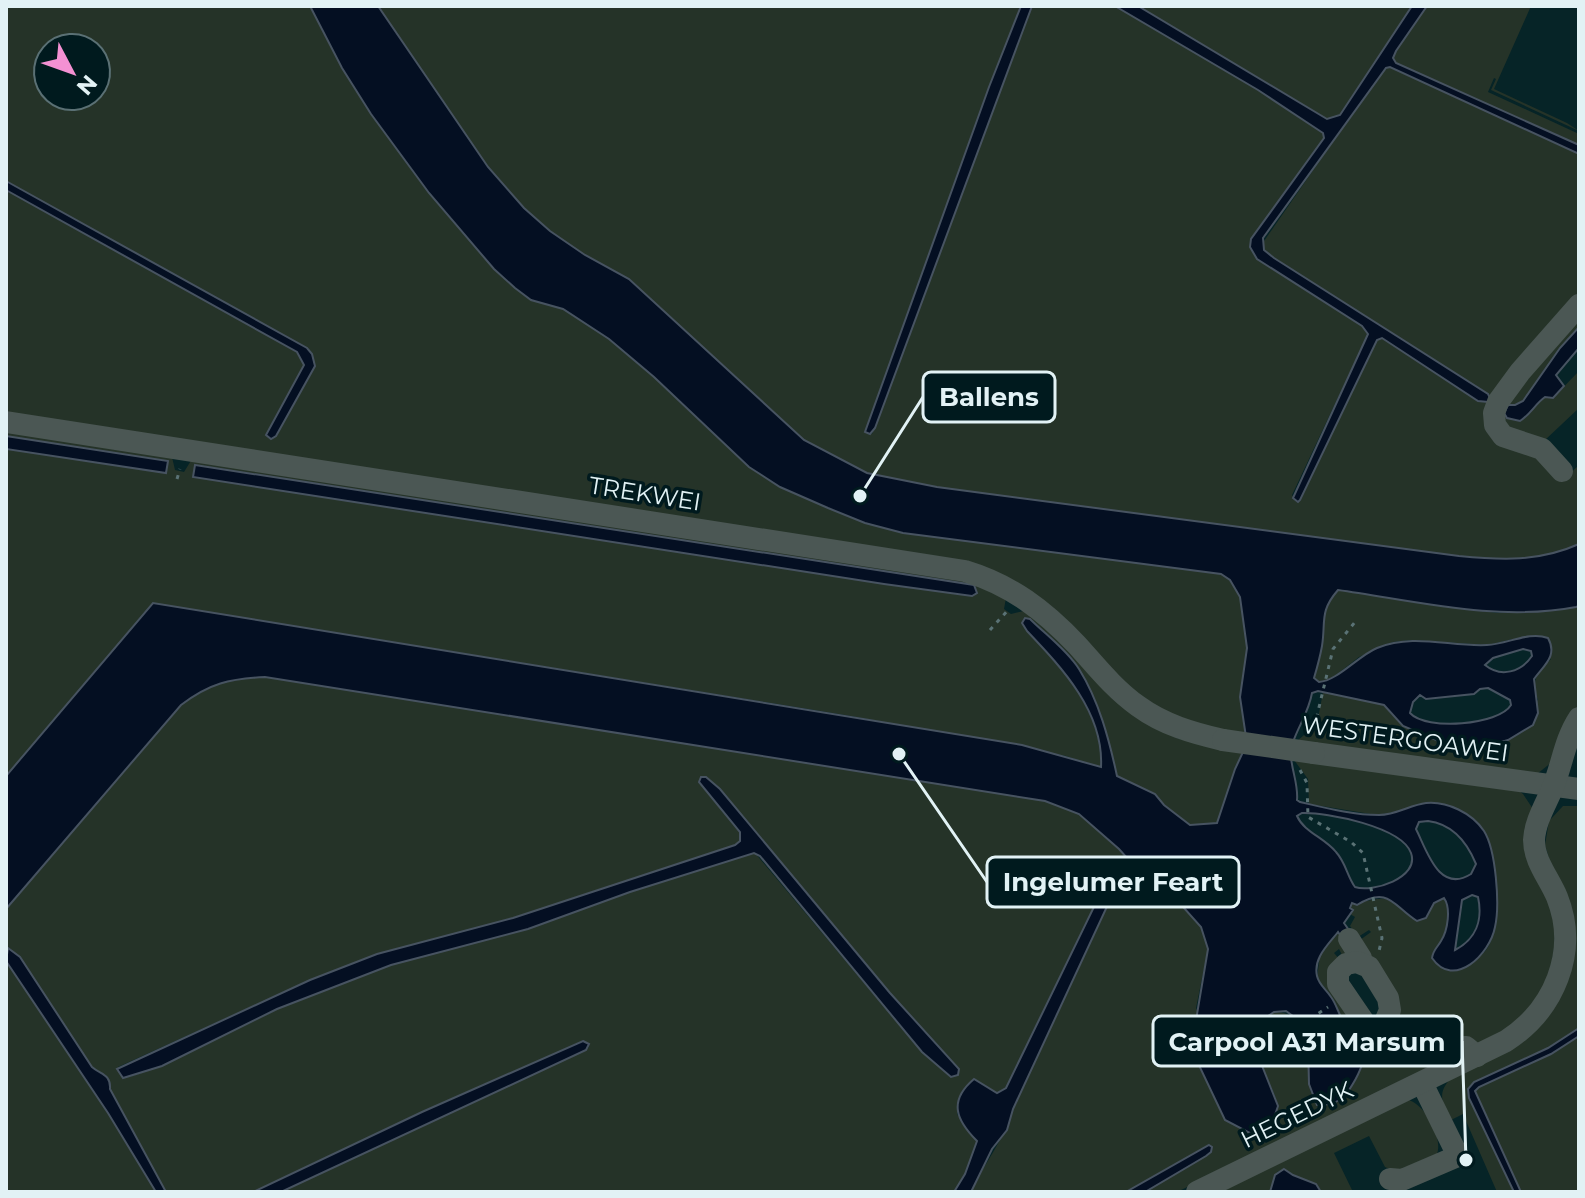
<svg xmlns="http://www.w3.org/2000/svg" width="1585" height="1198" font-family="Montserrat,sans-serif">
<style>
.green{fill:#253328;fill-rule:evenodd}
.water{fill:#040f22;stroke:#475361;stroke-width:2;fill-rule:evenodd}
.lines{fill:none;stroke-linecap:round;stroke-linejoin:round}
.path{stroke:#5a7275;stroke-width:3;stroke-dasharray:4 6;stroke-linecap:butt}
.minor{stroke:#4b5754;stroke-width:22}
.minor-bridge{stroke:#4b5754;stroke-width:22}
.labels{text-anchor:middle;stroke-width:7;stroke-linejoin:round;paint-order:stroke}
.street-label{font-size:24px;fill:#e2f2f5;stroke:#001a1e}
.leader{fill:none;stroke:#e2f2f5;stroke-width:3}
.callout-dot{fill:#e2f2f5;stroke:#001a1e;stroke-width:3}
.callout{fill:#001a1e;stroke:#e2f2f5;stroke-width:3}
.callout-label{font-size:26px;text-anchor:middle;font-weight:bold;fill:#e2f2f5}
</style>
<rect width="100%" height="100%" fill="#062427"/>
<!-- green -->
<g class="green">
<path d="M6,6H310L342,68L371,114L429,193L494,269L515,288L531,300L563,309L609,339L654,377L749,467L780,487L828,508L865,523L903,533L1222,574L1230,580L1240,597L1247,648L1240,697L1246,737L1157,712L1021,588L6,417V190L297,351L304,365L274,438L315,366L312,354L307,348L6,181ZM48,48H96V96H48Z"/>
<path d="M378,6H1021L989,87L865,432L872,434L1032,6H1115L1258,90L1323,133L1324,138L1250,247L1362,326L1368,334L1292,495L1298,502L1377,340L1382,338L1488,394L1274,258L1264,251L1262,244L1379,75L1389,67L1579,154V296L1489,413L1561,482L1579,465V544C1539,562 1501,560 1459,556L937,487L867,473L804,440L629,279L585,255L550,231L524,208L488,167Z"/>
<path d="M1138,6H1412L1340,115L1327,119Z"/>
<path d="M1427,6H1531L1494,89L1567,123L1579,131L1491,90L1496,79L1494,78L1488,92L1579,134V145L1396,63L1393,58L1396,51Z"/>
<path d="M1579,312V327L1560,348L1523,401L1504,408L1541,400L1545,396L1553,398L1579,371V408L1544,441L1509,434L1501,406Z"/>
<path d="M6,427L172,457L175,470L184,472L192,459L956,575L1006,598L1004,609L1011,614L1028,610L1141,719L1179,739L1245,749L1235,769L1217,823L1190,825L1164,805L1155,794L1117,776C1109,739 1099,701 1079,669C1067,650 1045,634 1030,619L1026,618L1022,623L1027,631C1063,669 1103,712 1101,768L1066,756L851,716L153,603L6,776V449L166,473L168,461L6,436ZM196,465L974,585L975,595L884,584L193,477Z"/>
<path d="M1337,590L1497,613L1579,606V709L1552,762L1532,778L1297,741L1317,724L1323,692L1374,701L1384,705L1392,715L1484,747L1494,743L1538,700C1531,681 1536,673 1551,659L1513,639L1488,645L1411,640L1393,642L1359,657L1327,682H1319L1314,679C1317,668 1320,657 1322,646C1326,621 1320,612 1337,590Z"/>
<path d="M265,677L1045,801L1079,814L1119,849L1144,877L1176,899L1201,927L1208,949L1196,1008L1255,1139L1272,1133C1271,1122 1279,1112 1277,1103C1273,1084 1252,1056 1254,1039C1257,1007 1290,1003 1304,1031C1313,1049 1306,1073 1311,1093L1362,1044L1343,1022L1332,998L1317,978L1320,955L1338,932L1354,957L1344,959L1339,949L1334,953L1341,961L1372,1043L1465,1051L1177,1192H1145L1206,1156L1210,1145L1126,1192H971C984,1163 1005,1139 1013,1109L1117,886L1107,880L1006,1088L997,1093L975,1079L968,1084L957,1114L977,1141L965,1174L954,1192H281L586,1050L589,1047L583,1041L422,1112L253,1192H166L109,1089C111,1074 101,1074 92,1067L20,957L9,948L6,949V909L181,705C210,683 229,679 265,677ZM706,777L720,789L890,993L959,1069L922,1052L755,853L630,892L528,929L391,965L278,1009L162,1066L129,1077L118,1067L310,980L377,954L513,918L735,845L740,842V832L699,782Z"/>
<path d="M1294,760L1513,786L1523,794L1533,809C1547,879 1579,960 1522,1018C1505,1035 1486,1044 1463,1045C1438,1047 1408,1053 1385,1043L1395,1011L1360,940L1371,932L1369,930L1358,937L1350,926L1355,917L1350,914L1352,902C1382,902 1389,887 1412,919L1444,897C1453,911 1447,934 1437,946L1470,964C1476,959 1484,954 1488,947C1504,921 1497,856 1483,830L1407,810L1377,815L1309,804L1308,779Z"/>
<path d="M1563,806H1579V1028L1548,1048L1469,1089V1098L1514,1192H1497L1463,1114L1451,1120C1442,1103 1437,1094 1450,1079L1559,996L1552,868L1545,845L1549,821Z"/>
<path d="M6,961L108,1113L156,1192H6Z"/>
<path d="M1579,1036V1192H1521L1475,1091L1478,1087L1551,1054Z"/>
<path d="M1409,1100C1426,1106 1443,1137 1437,1154L1401,1174L1385,1167L1369,1136L1334,1153L1353,1192H1321C1313,1179 1296,1178 1284,1169L1277,1172L1270,1192H1215Z"/>
</g>
<!-- water -->
<g class="water">
<path d="M310,6H378L488,167L524,208L550,231L585,255L629,279L804,440L867,473L937,487L1459,556C1501,560 1539,562 1579,544V606L1576,607C1498,622 1416,601 1338,590C1319,612 1326,621 1322,646C1320,657 1317,668 1314,678L1319,682C1337,681 1358,656 1377,648C1414,633 1450,647 1487,645C1508,644 1529,631 1548,638C1558,656 1544,665 1534,679L1538,713L1533,725L1508,740L1484,747L1461,748L1441,742L1403,726L1384,705L1318,691L1312,693C1309,711 1299,725 1293,742C1286,760 1299,780 1297,800L1300,802C1326,808 1353,815 1379,815C1396,815 1410,805 1426,803C1447,801 1472,813 1484,831C1496,850 1500,905 1495,927C1490,954 1454,990 1432,958C1433,950 1437,948 1441,941C1448,930 1451,908 1444,898L1434,903L1426,918L1417,921C1394,907 1389,885 1357,905L1352,903L1350,908L1353,910L1344,923L1353,936L1345,942L1338,932C1328,945 1313,958 1317,976C1319,985 1326,989 1331,997C1337,1005 1339,1016 1345,1024C1350,1031 1358,1037 1361,1044C1369,1058 1357,1078 1349,1090C1341,1102 1331,1106 1317,1105L1309,1084L1308,1044L1305,1033L1297,1019L1286,1011L1274,1012L1262,1020L1256,1029L1253,1043L1278,1106L1271,1127V1136L1266,1141L1259,1142L1252,1134L1225,1120L1196,1059L1193,1038L1208,949L1201,927L1176,899L1144,877L1119,849L1079,814L1045,801L265,677C229,679 210,683 181,705L6,909V776L153,603L1022,745L1101,767C1104,712 1062,668 1027,631L1022,623L1025,618L1030,619C1045,634 1067,650 1079,669C1099,701 1109,739 1117,776L1155,794L1164,805L1190,825L1217,823L1235,769L1244,750L1246,737L1240,697L1247,648L1240,597L1230,580L1221,574L903,533L865,523L828,508L780,487L749,467L654,377L609,339L563,309L531,300L515,288L494,269L429,193L371,114L342,68ZM1523,649L1531,651L1532,656C1521,672 1501,678 1485,665L1493,658ZM1488,688L1510,700L1511,705C1499,725 1426,731 1410,713L1413,702L1420,695L1426,699L1474,694L1480,689ZM1302,813C1327,812 1402,827 1411,853C1420,878 1372,893 1355,887C1347,876 1346,863 1336,852C1325,838 1304,832 1297,816ZM1428,821C1452,824 1467,842 1476,864L1471,874C1439,894 1427,851 1416,829L1419,822ZM1472,895L1478,897C1483,920 1476,939 1455,950L1462,900Z"/>
<path d="M1021,6H1032L875,428L870,434L865,432L989,87Z"/>
<path d="M1115,6H1138L1327,119L1340,115L1412,6H1427L1396,51L1393,58L1396,63L1579,145V154L1390,67L1386,68L1263,238L1264,250L1274,258L1488,394L1490,398L1488,402L1478,401L1382,338L1377,340L1300,500L1298,502L1293,498L1368,334L1362,326L1257,259L1250,247L1251,239L1324,138L1323,133L1258,90Z"/>
<path d="M6,181L307,348L312,354L315,366L276,436L271,439L266,435L304,365L297,352L6,190Z"/>
<path d="M1579,327V348L1556,375L1564,386L1553,398L1545,397C1535,404 1531,414 1520,421L1507,418L1504,413L1508,405H1515L1523,401L1560,348Z"/>
<path d="M6,436L168,461L166,473L6,449Z"/>
<path d="M195,465L974,585L977,593L972,596L884,584L193,477Z"/>
<path d="M701,777H706L720,789L890,993L959,1069L958,1075L951,1077L922,1052L760,856L754,853L630,892L528,929L391,965L277,1009L162,1066L123,1078L117,1069L310,980L377,954L513,918L735,845L740,841V832L699,782Z"/>
<path d="M1107,880L1117,885L1013,1109L1007,1130L992,1149L971,1192H954L965,1174L977,1141C956,1120 948,1101 974,1079L997,1093L1006,1088Z"/>
<path d="M8,948L20,957L92,1067C101,1075 111,1074 110,1089L166,1192H156L108,1113L6,961Z"/>
<path d="M1579,1028V1036L1551,1054L1479,1087L1475,1091L1521,1192H1514L1469,1098L1468,1089L1474,1082L1548,1048Z"/>
<path d="M583,1041L589,1044L586,1050L281,1192H253L422,1112Z"/>
<path d="M1209,1145L1212,1147L1211,1152L1206,1156L1145,1192H1126Z"/>
<path d="M1284,1169L1293,1175L1316,1184L1321,1192H1270L1275,1175Z"/>
</g>
<g class="lines">
<!-- path -->
<g class="path">
<path d="M177,479L180,469"/>
<path d="M990,630L1008,610"/>
<path d="M1305,733L1315,724L1333,649L1355,622"/>
<path d="M1300,770L1307,783L1308,817L1351,842L1363,853L1382,938L1379,951"/>
<path d="M1277,1041L1328,1007"/>
</g>
<!-- minor -->
<g class="minor">
<path d="M6,422L965,571C1011,585 1044,610 1077,645C1096,666 1114,689 1138,706C1164,725 1193,733 1223,740"/>
<path d="M1562,471L1542,449L1503,436L1495,425L1494,413L1498,402L1520,372L1579,305"/>
<path d="M1314,753L1579,789"/>
<path d="M1349,939L1361,958L1360,962"/>
<path d="M1377,1041L1338,984V972L1346,964L1357,962L1369,967L1388,998L1390,1010L1377,1041L1385,1052L1399,1054L1466,1047L1477,1056"/>
<path d="M1390,1179L1402,1180L1458,1156L1422,1083"/>
<path d="M1197,1192L1506,1041C1554,1010 1579,952 1557,897C1549,878 1534,861 1534,840C1535,821 1546,804 1553,787C1562,765 1565,739 1579,718"/>
</g>
<!-- minor-bridge -->
<path class="minor-bridge" d="M1223,740L1314,753"/>
</g>
<g class="labels">
<!-- street labels -->
<g class="street-label">
<text transform="translate(645 494) rotate(9)" y="8">TREKWEI</text>
<text transform="translate(1405 739) rotate(8)" y="8">WESTERGOAWEI</text>
<text transform="translate(1297 1115) rotate(-26)" y="8">HEGEDYK</text>
</g>
</g>
<!-- callouts -->
<path class="leader" d="M860 496L923 397M899 754L987 882M1466 1160L1462 1041"/>
<g class="callout-dot">
<circle cx="860" cy="496" r="8"/>
<circle cx="899" cy="754" r="8"/>
<circle cx="1466" cy="1160" r="8"/>
</g>
<g class="callout">
<rect x="923" y="372" width="132" height="50" rx="8"/>
<rect x="987" y="857" width="252" height="50" rx="8"/>
<rect x="1153" y="1016" width="309" height="50" rx="8"/>
</g>
<g class="callout-label">
<text x="989" y="406">Ballens</text>
<text x="1113" y="891">Ingelumer Feart</text>
<text x="1307" y="1051">Carpool A31 Marsum</text>
</g>
<!-- border -->
<rect width="1585" height="1198" fill="none" stroke="#e2f2f5" stroke-width="16"/>
<!-- north arrow -->
<g transform="translate(72 72) rotate(131)"><circle r="38" fill="#001a1e" stroke="#5a7074" stroke-width="2"/>
<path d="M0-6L14 30L0 20L-14 30Z" fill="#f491d3"/>
<text y="-12" font-size="22" font-weight="bold" text-anchor="middle" fill="#e2f2f5">N</text>
</g>
</svg>
